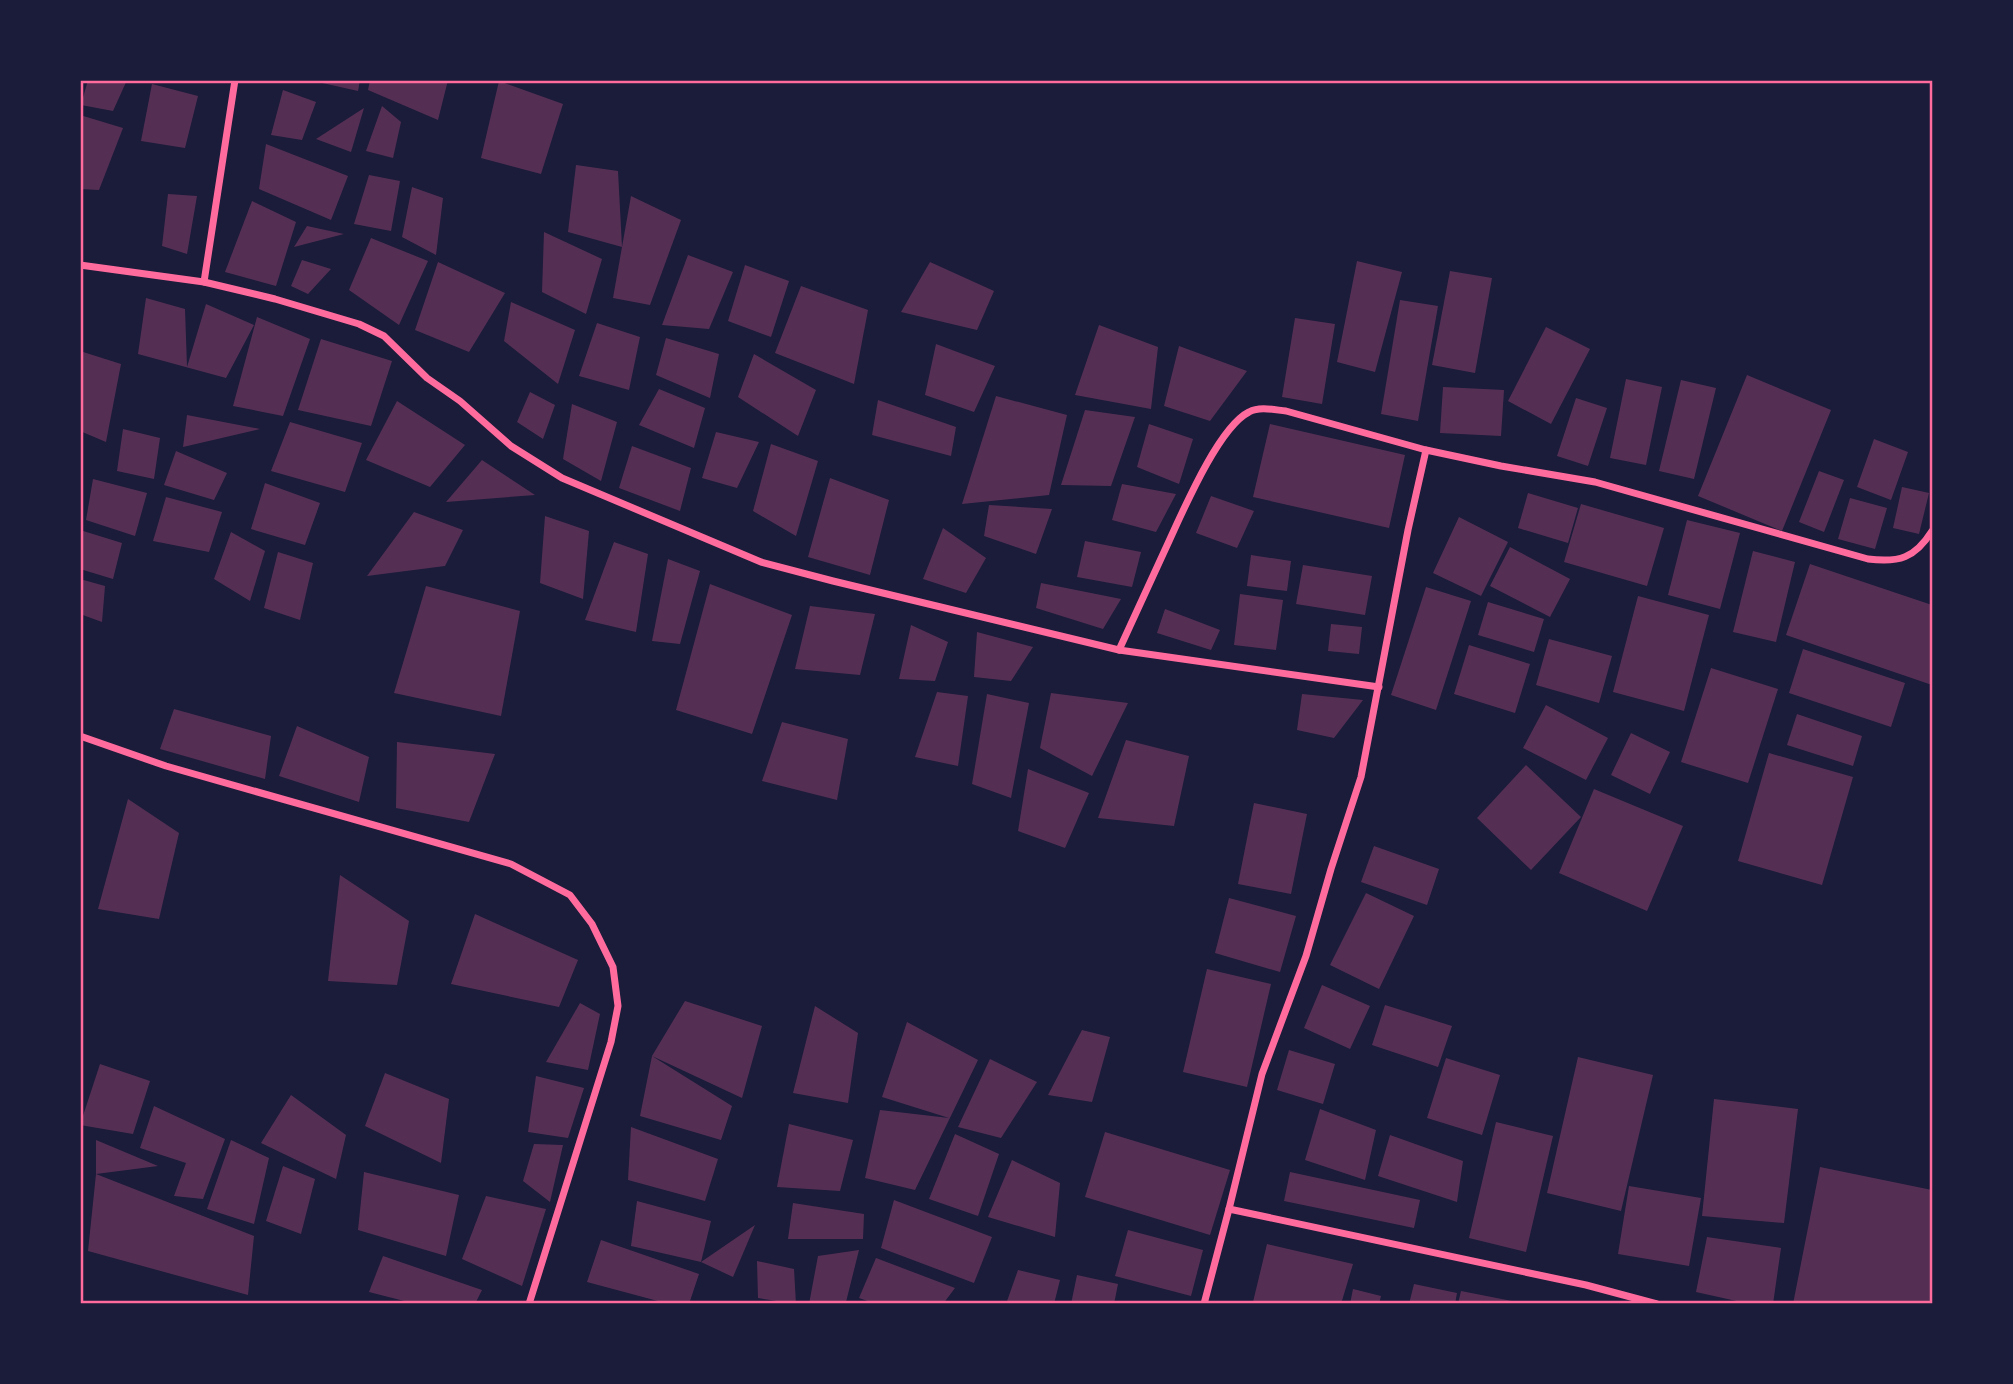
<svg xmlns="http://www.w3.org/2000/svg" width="2013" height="1384" font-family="Literata,serif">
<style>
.building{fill:#542f53}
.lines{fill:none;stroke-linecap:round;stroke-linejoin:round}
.minor{stroke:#ff6b9d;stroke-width:7}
.neatline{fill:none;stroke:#ff6b9d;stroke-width:2.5}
</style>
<rect width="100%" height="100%" fill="#1b1b3a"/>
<!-- building -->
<g class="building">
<path d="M88,80H127L113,111L81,105Z"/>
<path d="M309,80H360L358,91Z"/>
<path d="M370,80H448L438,120L368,90Z"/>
<path d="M499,81L563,104L541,174L481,158Z"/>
<path d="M152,84L198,96L185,148L141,141Z"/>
<path d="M283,90L316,102L302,140L271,135Z"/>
<path d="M382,106L401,122L393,158L366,151Z"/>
<path d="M364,108L351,152L316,139Z"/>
<path d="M80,115L123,128L99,190L80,189Z"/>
<path d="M266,144L348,176L331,220L259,189Z"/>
<path d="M576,165L618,171L622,247L568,232Z"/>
<path d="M369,175L400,181L391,231L354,224Z"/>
<path d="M412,187L443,198L436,255L402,237Z"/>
<path d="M168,194L197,196L187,254L162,246Z"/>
<path d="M631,196L681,220L650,305L613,298Z"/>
<path d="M252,201L296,222L276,286L225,272Z"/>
<path d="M307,226L344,234L294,247Z"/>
<path d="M544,232L602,259L586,314L542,292Z"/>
<path d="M371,238L428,261L399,325L349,290Z"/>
<path d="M688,255L733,272L709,329L662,325Z"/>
<path d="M302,260L331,269L308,294L291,286Z"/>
<path d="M1357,261L1402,272L1375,372L1337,362Z"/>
<path d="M438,262L505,293L469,352L415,330Z"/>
<path d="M930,262L994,291L977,330L901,312Z"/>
<path d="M745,265L789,281L771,337L728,321Z"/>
<path d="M1450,271L1492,278L1475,373L1432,365Z"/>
<path d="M801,286L868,310L854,384L775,353Z"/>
<path d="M146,298L185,309L187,367L206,304L254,325L226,378L138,354Z"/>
<path d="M1400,300L1438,306L1418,421L1381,414Z"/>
<path d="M511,302L575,330L558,384L504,341Z"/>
<path d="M257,317L310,339L283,416L233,406Z"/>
<path d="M1295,318L1335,324L1322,404L1282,397Z"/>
<path d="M597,323L640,337L629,390L579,376Z"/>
<path d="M1099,325L1158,347L1151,409L1075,395Z"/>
<path d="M1546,327L1590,349L1551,424L1508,401Z"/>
<path d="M666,338L719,354L710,398L656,375Z"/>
<path d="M321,339L392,361L371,426L298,410Z"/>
<path d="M936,344L995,366L974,412L925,395Z"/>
<path d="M1179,346L1247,371L1210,421L1164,406Z"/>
<path d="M80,351L121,364L106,442L80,431Z"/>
<path d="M754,354L816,390L798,436L738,397Z"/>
<path d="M1747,375L1831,410L1782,531L1698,496Z"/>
<path d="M1626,379L1662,387L1646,465L1610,458Z"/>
<path d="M1681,380L1716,388L1694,479L1659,471Z"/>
<path d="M1443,387L1504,390L1501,436L1440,433Z"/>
<path d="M659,389L705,408L694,448L639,425Z"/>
<path d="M530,392L555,405L543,439L517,422Z"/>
<path d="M996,396L1067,415L1049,495L962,504Z"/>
<path d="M1576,398L1607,408L1588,466L1557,456Z"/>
<path d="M878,400L956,427L951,456L872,435Z"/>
<path d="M397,401L465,445L430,487L366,460Z"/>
<path d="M572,404L617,422L601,481L563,459Z"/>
<path d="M1085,410L1135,417L1111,486L1061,485Z"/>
<path d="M187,415L260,429L183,447Z"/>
<path d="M290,422L362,443L345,492L271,471Z"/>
<path d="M1149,424L1193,439L1179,484L1137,467Z"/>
<path d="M1270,424L1405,455L1389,528L1253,497Z"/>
<path d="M123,429L160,438L154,479L117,471Z"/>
<path d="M716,432L759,442L737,488L702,478Z"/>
<path d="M1874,439L1908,452L1891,500L1857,487Z"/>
<path d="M771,444L818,461L796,536L753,511Z"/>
<path d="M632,446L691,468L680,511L619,488Z"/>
<path d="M176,451L227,473L214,500L164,485Z"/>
<path d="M482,460L535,495L446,502Z"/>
<path d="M1819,471L1844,480L1824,532L1799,522Z"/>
<path d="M830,478L889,500L870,575L808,557Z"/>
<path d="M93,479L147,493L135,536L86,520Z"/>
<path d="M265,483L320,503L305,545L251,529Z"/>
<path d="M1122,484L1176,494L1156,532L1112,520Z"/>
<path d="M1902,487L1929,493L1919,534L1893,528Z"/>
<path d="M1528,493L1578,508L1568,543L1518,528Z"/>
<path d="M1211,496L1254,511L1237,548L1196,533Z"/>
<path d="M166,497L222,512L209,552L153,541Z"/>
<path d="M1850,498L1887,508L1875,549L1838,539Z"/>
<path d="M1581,504L1664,528L1647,586L1564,562Z"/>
<path d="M989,505L1052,509L1036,554L984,536Z"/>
<path d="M414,512L463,530L445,566L367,576Z"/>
<path d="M545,516L589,531L583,599L540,583Z"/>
<path d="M1459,517L1508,542L1481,596L1433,573Z"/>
<path d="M1687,520L1740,533L1720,609L1668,595Z"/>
<path d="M943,528L986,558L966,593L923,579Z"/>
<path d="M80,530L122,543L113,579L80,569Z"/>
<path d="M231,532L265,551L250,601L214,579Z"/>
<path d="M1085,541L1141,552L1132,587L1077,577Z"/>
<path d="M614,542L648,554L636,632L585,620Z"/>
<path d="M1510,547L1570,579L1550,617L1490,586Z"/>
<path d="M1753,551L1795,562L1776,642L1733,632Z"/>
<path d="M278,552L313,563L300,620L264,608Z"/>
<path d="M1251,555L1291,561L1287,591L1247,586Z"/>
<path d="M668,559L700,571L680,644L652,641Z"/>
<path d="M1810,564L1932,605V685L1786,635Z"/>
<path d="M1303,565L1372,576L1365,615L1296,604Z"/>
<path d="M80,579L105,586L102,622L80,614Z"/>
<path d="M1041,583L1121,599L1103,629L1036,608Z"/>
<path d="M710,584L792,615L752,734L676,710Z"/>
<path d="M426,586L520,611L501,716L394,693Z"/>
<path d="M1426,587L1471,601L1436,710L1391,695Z"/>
<path d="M1240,594L1283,600L1276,650L1234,645Z"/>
<path d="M1638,596L1709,615L1684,711L1613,692Z"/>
<path d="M1488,602L1544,619L1534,652L1478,635Z"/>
<path d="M810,606L875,614L860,675L795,669Z"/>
<path d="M1165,609L1220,630L1211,650L1157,633Z"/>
<path d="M1331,624L1362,627L1359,654L1328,651Z"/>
<path d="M911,625L948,642L935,681L899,679Z"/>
<path d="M977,632L1033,647L1011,681L974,677Z"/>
<path d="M1549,639L1612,656L1599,703L1536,685Z"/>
<path d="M1469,645L1530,664L1515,713L1454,694Z"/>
<path d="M1803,649L1905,683L1891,727L1789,693Z"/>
<path d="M1711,668L1778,689L1748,783L1681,762Z"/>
<path d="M937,692L968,696L958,766L915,757Z"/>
<path d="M1051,693L1128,703L1092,776L1040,748Z"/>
<path d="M987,694L1029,703L1011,798L972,784Z"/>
<path d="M1302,694L1363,700L1334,738L1297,730Z"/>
<path d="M1546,705L1608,738L1586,780L1523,748Z"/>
<path d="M174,709L271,736L265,779L160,749Z"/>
<path d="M1797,714L1862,736L1853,766L1787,745Z"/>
<path d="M782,722L848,739L837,800L762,781Z"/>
<path d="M297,726L369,757L359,802L279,776Z"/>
<path d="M1631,733L1670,752L1650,794L1611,775Z"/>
<path d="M1126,740L1189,756L1174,826L1098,818Z"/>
<path d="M397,742L495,754L469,822L396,808Z"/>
<path d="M1769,753L1853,777L1822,885L1738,861Z"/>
<path d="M1526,765L1581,817L1531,870L1477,818Z"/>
<path d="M1028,769L1089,793L1065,848L1018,831Z"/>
<path d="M1594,789L1683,826L1647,911L1559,873Z"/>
<path d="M128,799L179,833L159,919L98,909Z"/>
<path d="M1254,803L1307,814L1291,894L1238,884Z"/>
<path d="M1374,846L1439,869L1427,905L1361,882Z"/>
<path d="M340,875L409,921L397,985L328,981Z"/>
<path d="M1366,893L1414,916L1379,989L1330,965Z"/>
<path d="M1229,898L1296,916L1280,972L1215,953Z"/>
<path d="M475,914L578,960L559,1007L451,984Z"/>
<path d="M1207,969L1271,984L1247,1087L1183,1072Z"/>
<path d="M1322,985L1370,1006L1350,1049L1304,1028Z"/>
<path d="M685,1001L762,1026L742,1098L652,1056L732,1106L721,1140L640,1116L652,1056Z"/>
<path d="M580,1003L600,1014L588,1070L546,1062Z"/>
<path d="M1385,1005L1452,1026L1438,1067L1372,1045Z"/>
<path d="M815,1006L858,1033L848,1103L793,1093Z"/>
<path d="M907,1022L978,1060L915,1190L865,1178L880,1110L949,1118L882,1097Z"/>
<path d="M1082,1030L1110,1037L1092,1102L1048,1095Z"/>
<path d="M1289,1050L1335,1064L1323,1104L1277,1090Z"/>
<path d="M1578,1057L1653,1075L1621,1211L1547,1193Z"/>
<path d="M1446,1058L1500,1075L1482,1135L1427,1118Z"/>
<path d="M990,1059L1037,1082L1001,1138L958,1127Z"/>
<path d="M100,1064L150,1081L133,1134L80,1125Z"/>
<path d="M385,1073L449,1099L441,1163L365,1126Z"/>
<path d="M536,1076L584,1088L568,1138L528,1132Z"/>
<path d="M291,1095L346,1135L336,1179L261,1143Z"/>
<path d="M1714,1099L1798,1109L1784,1223L1702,1216Z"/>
<path d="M154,1106L225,1139L203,1199L174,1196L186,1163L140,1148Z"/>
<path d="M1320,1109L1376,1130L1365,1180L1305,1160Z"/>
<path d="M1496,1122L1553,1136L1526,1252L1469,1238Z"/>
<path d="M789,1124L853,1140L840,1191L777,1187Z"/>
<path d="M631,1127L718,1159L705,1201L628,1180Z"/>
<path d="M1105,1132L1230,1170L1210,1235L1085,1197Z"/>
<path d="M955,1134L999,1154L978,1216L929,1199Z"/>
<path d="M1390,1135L1463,1161L1457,1202L1378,1176Z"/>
<path d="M96,1140L158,1166L96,1174L254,1236L248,1295L88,1251L96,1174Z"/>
<path d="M231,1140L269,1158L254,1224L207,1209Z"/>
<path d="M534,1144L563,1145L550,1202L523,1181Z"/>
<path d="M1012,1160L1060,1183L1055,1237L988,1217Z"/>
<path d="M283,1166L315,1179L301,1234L266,1221Z"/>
<path d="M1820,1167L1932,1190V1304H1793Z"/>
<path d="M364,1172L459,1195L446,1256L358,1230Z"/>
<path d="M1290,1172L1420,1200L1414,1228L1284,1201Z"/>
<path d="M1629,1186L1701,1198L1689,1266L1618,1254Z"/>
<path d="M486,1196L546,1209L522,1286L462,1259Z"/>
<path d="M894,1200L992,1237L974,1283L881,1248Z"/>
<path d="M637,1201L711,1221L701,1262L631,1246Z"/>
<path d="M793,1203L864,1214L863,1239H788Z"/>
<path d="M755,1225L733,1277L701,1262Z"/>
<path d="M1128,1230L1203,1250L1191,1296L1115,1276Z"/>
<path d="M1707,1237L1781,1248L1773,1304H1750L1696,1292Z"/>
<path d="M601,1240L699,1274L689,1304H669L587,1282Z"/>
<path d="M1267,1244L1353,1264L1341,1304L1253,1302Z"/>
<path d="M859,1250L846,1302L809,1304L818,1256Z"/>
<path d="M383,1256L482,1290L475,1304H416L369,1292Z"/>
<path d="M876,1258L955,1288L943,1304H876L859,1298Z"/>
<path d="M757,1261L794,1269L796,1304L758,1298Z"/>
<path d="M1018,1270L1060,1280L1054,1304H1006Z"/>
<path d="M1077,1275L1118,1284L1114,1304H1071Z"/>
<path d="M1414,1284L1457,1293L1455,1304H1409Z"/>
<path d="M1353,1289L1381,1296L1379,1304H1350Z"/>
<path d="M1461,1291L1517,1302V1304H1458Z"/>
</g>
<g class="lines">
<!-- minor -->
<g class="minor">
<path d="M80,265L204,282L275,299L359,324L384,336L427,378L460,401L511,446L562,478L761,562L833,581L1119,650L1379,687"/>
<path d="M204,282L235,80"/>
<path d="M1119,650C1134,617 1149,585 1164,552C1180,518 1217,428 1249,412C1260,406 1275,410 1286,411L1426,450"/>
<path d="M80,736L166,766L511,864L570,895L592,924L613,967L618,1006L611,1042L529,1304"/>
<path d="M1229,1209L1586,1285L1657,1304"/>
<path d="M1204,1304L1229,1209L1262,1074L1306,956L1331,869L1361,777L1408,530L1426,450L1501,466L1595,482L1868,559C1899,563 1915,558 1932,531"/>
</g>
</g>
<!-- border -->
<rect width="2013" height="1384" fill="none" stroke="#1b1b3a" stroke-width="164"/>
<rect x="82" y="82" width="1849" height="1220" class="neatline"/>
</svg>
